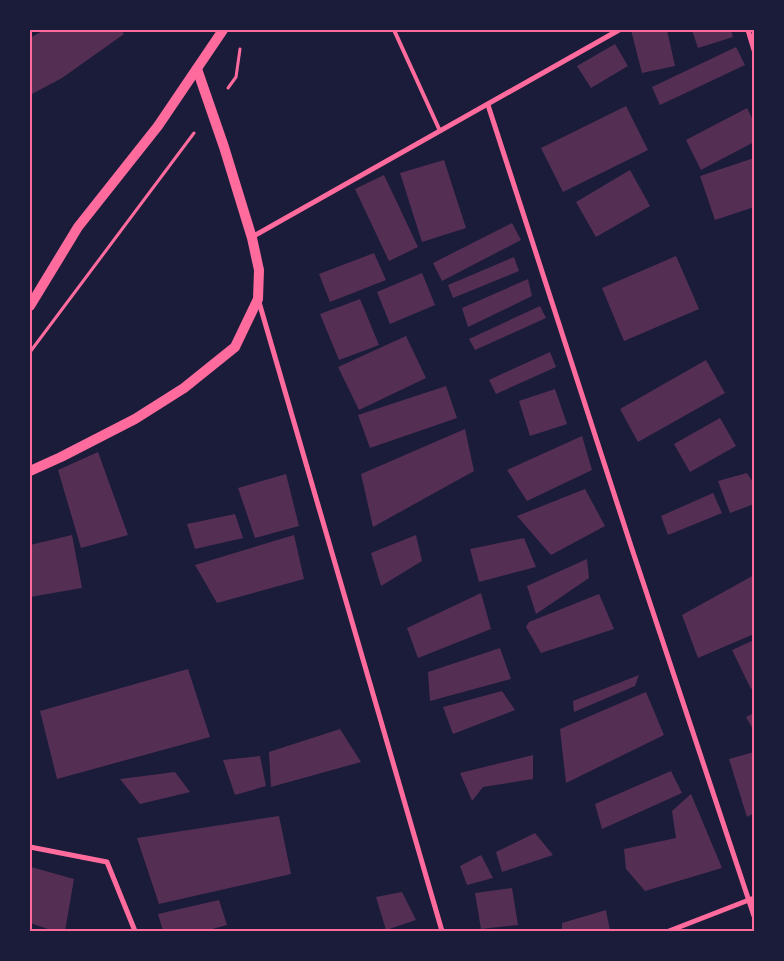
<svg xmlns="http://www.w3.org/2000/svg" width="784" height="961" font-family="'PT Sans',sans-serif">
<style>
.building{fill:#542f53}
.lines{fill:none;stroke-linecap:round;stroke-linejoin:round}
.path{stroke:#ff6b9d;stroke-width:3}
.service{stroke:#ff6b9d;stroke-width:4}
.minor{stroke:#ff6b9d;stroke-width:5}
.secondary{stroke:#ff6b9d;stroke-width:10}
.neatline{fill:none;stroke:#ff6b9d;stroke-width:2}
</style>
<rect width="100%" height="100%" fill="#1b1b3a"/>
<!-- building -->
<g class="building">
<path d="M44,30H121L124,34L62,78L30,95V38Z"/>
<path d="M631,30H667L675,66L642,73Z"/>
<path d="M692,30H731L733,37L698,48Z"/>
<path d="M615,44L628,66L591,88L577,66Z"/>
<path d="M736,47L745,65L660,105L652,87Z"/>
<path d="M626,106L648,150L563,192L541,148Z"/>
<path d="M747,108L754,122V142L701,170L686,140Z"/>
<path d="M754,158V207L715,220L700,176Z"/>
<path d="M444,160L466,228L422,242L400,173Z"/>
<path d="M630,170L650,206L596,237L576,202Z"/>
<path d="M384,175L418,247L389,261L355,189Z"/>
<path d="M512,223L521,240L442,281L433,263Z"/>
<path d="M374,253L386,280L330,302L319,274Z"/>
<path d="M676,256L699,309L624,341L602,288Z"/>
<path d="M514,257L519,271L453,298L448,285Z"/>
<path d="M422,273L435,305L390,324L377,292Z"/>
<path d="M528,279L532,296L468,327L462,308Z"/>
<path d="M360,299L379,345L339,360L320,314Z"/>
<path d="M540,306L546,318L475,350L469,339Z"/>
<path d="M406,336L426,378L359,410L338,367Z"/>
<path d="M550,352L556,367L496,394L489,380Z"/>
<path d="M706,360L725,393L638,442L620,409Z"/>
<path d="M446,386L457,418L370,448L358,415Z"/>
<path d="M555,389L567,424L530,436L519,401Z"/>
<path d="M720,418L736,446L690,472L674,444Z"/>
<path d="M465,429L474,471L373,527L361,474Z"/>
<path d="M582,436L592,470L527,501L507,470Z"/>
<path d="M98,452L128,535L81,548L58,470Z"/>
<path d="M747,473L754,484V504L730,513L718,481Z"/>
<path d="M286,474L299,526L255,538L238,488Z"/>
<path d="M585,489L605,526L551,555L517,516Z"/>
<path d="M713,493L722,513L668,535L661,516Z"/>
<path d="M235,514L243,538L195,549L187,524Z"/>
<path d="M72,535L82,588L30,597V545Z"/>
<path d="M294,535L304,579L217,603L195,565Z"/>
<path d="M416,535L422,561L381,586L371,553Z"/>
<path d="M524,538L536,567L479,582L470,549Z"/>
<path d="M587,559L589,578L536,614L527,586Z"/>
<path d="M754,575V634L698,658L682,615Z"/>
<path d="M481,593L491,629L418,658L407,628Z"/>
<path d="M599,594L614,629L541,653L526,627L529,622Z"/>
<path d="M754,640V688L751,689L732,650Z"/>
<path d="M500,648L511,679L430,701L428,672Z"/>
<path d="M188,669L210,737L57,779L40,711Z"/>
<path d="M639,675L635,686L574,712L573,701Z"/>
<path d="M502,691L515,710L453,734L443,707Z"/>
<path d="M646,692L664,735L566,783L560,729Z"/>
<path d="M754,713V731L746,717Z"/>
<path d="M340,729L361,762L271,787L269,752Z"/>
<path d="M754,752V813L747,817L729,759Z"/>
<path d="M533,755V779L483,787L472,801L460,773Z"/>
<path d="M260,756L266,786L235,795L223,760Z"/>
<path d="M671,771L682,793L602,829L595,804Z"/>
<path d="M175,772L190,792L140,804L120,779Z"/>
<path d="M691,794L722,868L645,891L626,869L624,849L676,838L672,811Z"/>
<path d="M279,816L291,874L159,904L137,838Z"/>
<path d="M535,833L553,855L502,872L496,852Z"/>
<path d="M481,855L493,878L467,885L460,866Z"/>
<path d="M31,867L74,879L65,931H54L30,923V873Z"/>
<path d="M512,888L518,925L481,929L475,893Z"/>
<path d="M402,892L416,920L386,930L376,897Z"/>
<path d="M219,900L227,925L205,931H163L158,914Z"/>
<path d="M606,910L610,931H562V923Z"/>
</g>
<g class="lines">
<!-- path -->
<g class="path">
<path d="M228,88L236,77L240,49"/>
<path d="M30,352L194,133"/>
</g>
<!-- service -->
<path class="service" d="M394,30L440,131"/>
<!-- minor -->
<g class="minor">
<path d="M748,30L754,50"/>
<path d="M488,105L631,546L754,916"/>
<path d="M252,237L619,30"/>
<path d="M259,302L442,931"/>
<path d="M30,847L107,862L135,931"/>
<path d="M669,931L754,898"/>
</g>
<!-- secondary -->
<g class="secondary">
<path d="M30,306L78,227L158,126L223,30"/>
<path d="M30,471L61,457L135,419L184,388L235,347L258,299L259,270L252,238L224,147L197,69"/>
</g>
</g>
<!-- border -->
<rect width="784" height="961" fill="none" stroke="#1b1b3a" stroke-width="62"/>
<rect x="31" y="31" width="722" height="899" class="neatline"/>
</svg>
